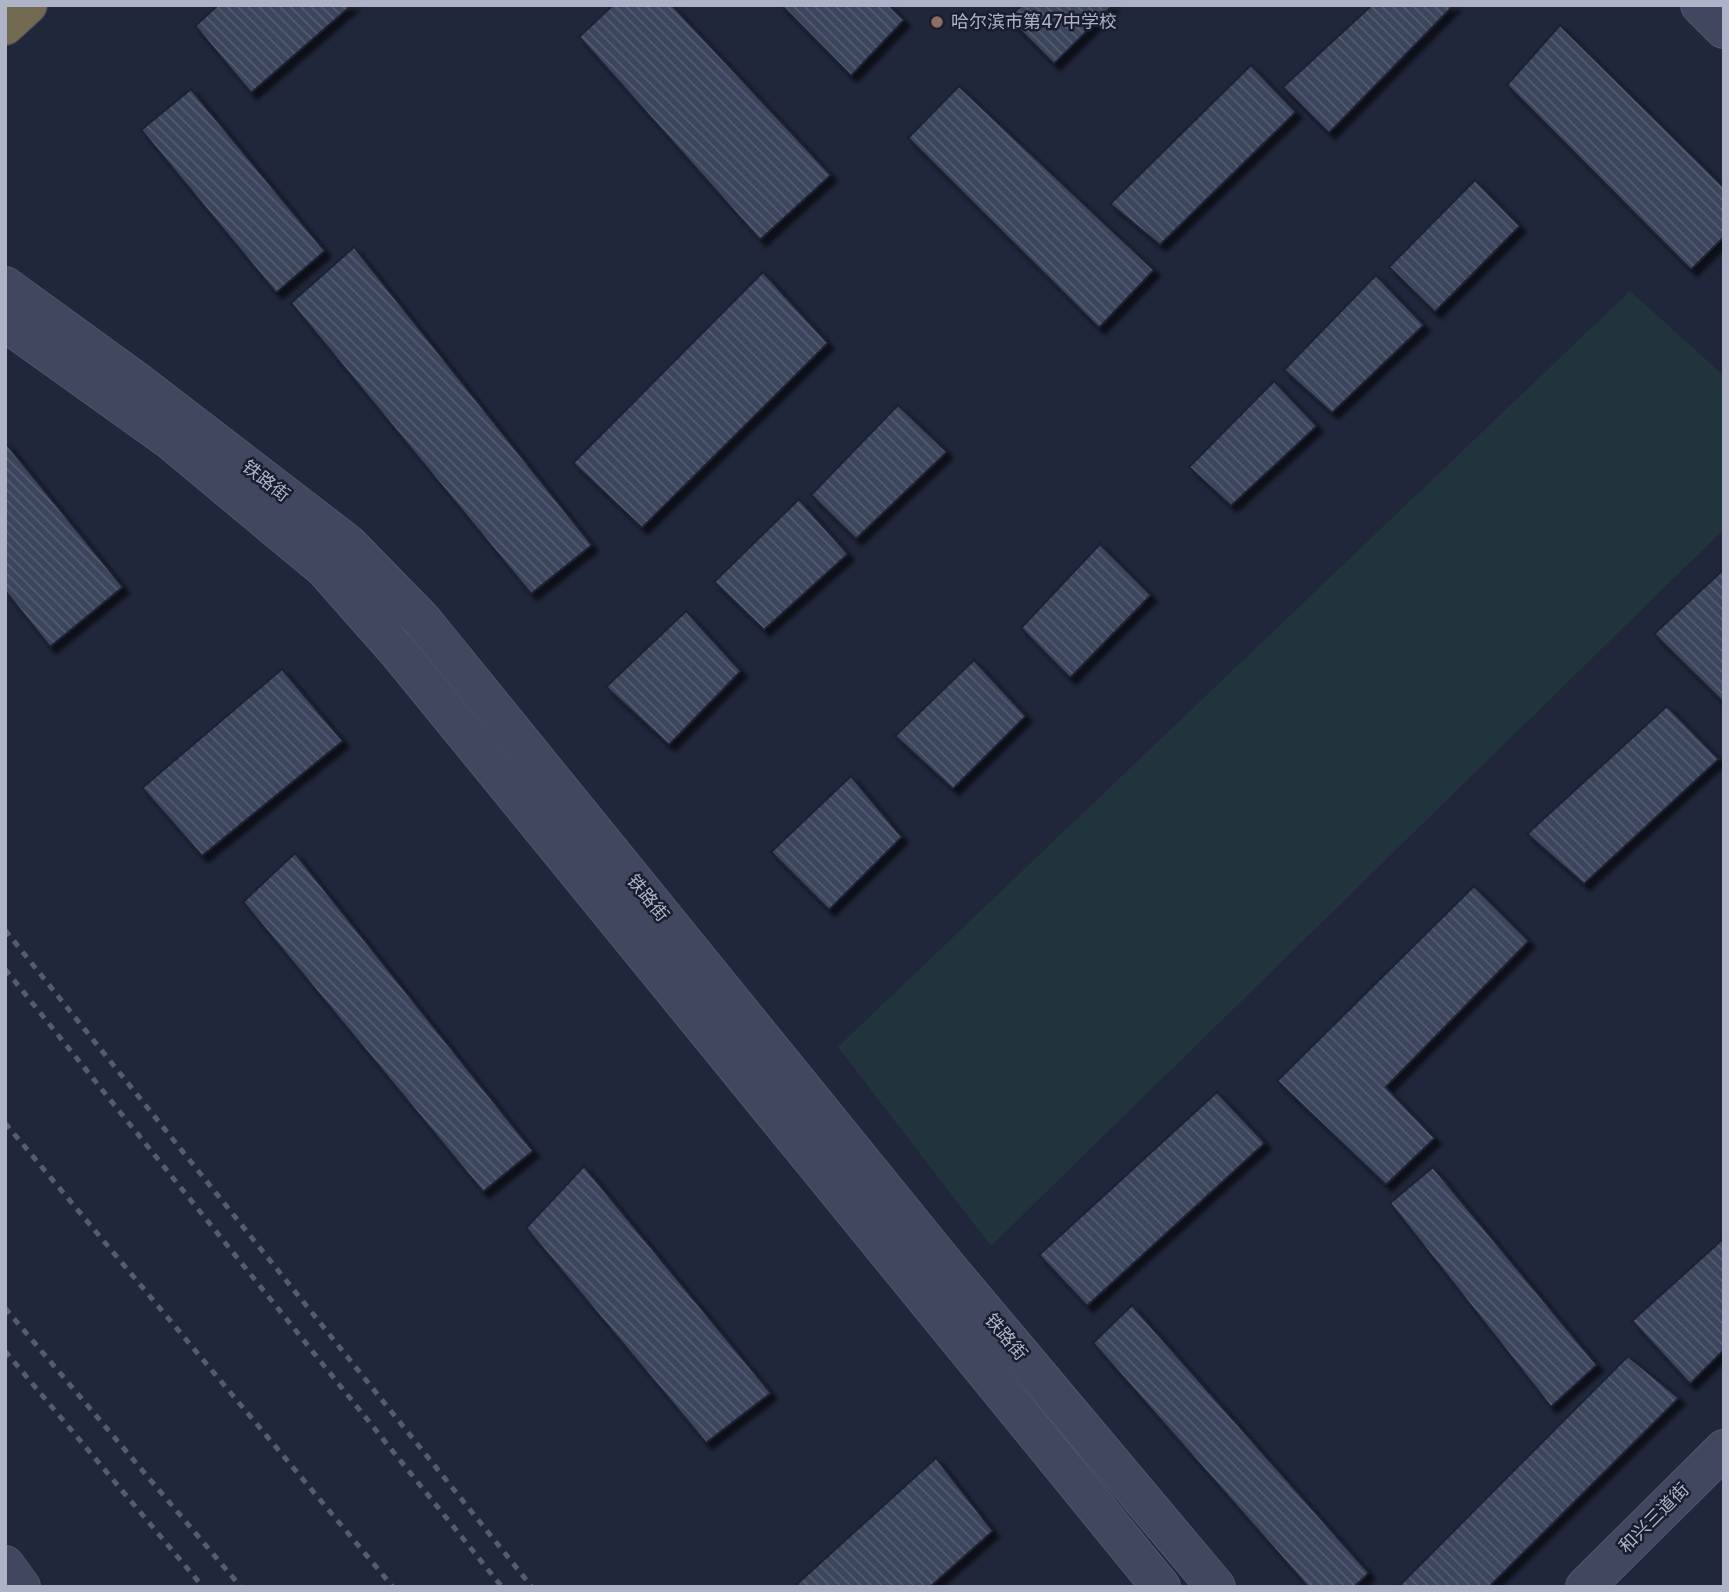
<svg xmlns="http://www.w3.org/2000/svg" width="1729" height="1592" font-family="Inter,'Noto Sans SC',sans-serif">
<style>
.park{fill:#22343b}
.building{fill:url(#building-back-hatch);stroke:#1b2031;stroke-width:2;filter:url(#shadow)}
.lines{fill:none;stroke-linecap:round;stroke-linejoin:round}
.secondary-casing{stroke:#515668;stroke-width:40}
.highway-casing{stroke:#3e4355;stroke-width:40}
.secondary{stroke:#41475e;stroke-width:38}
.highway{stroke:#716950;stroke-width:38}
.rail{stroke:#555c72;stroke-width:5;stroke-dasharray:7 7;stroke-linecap:butt}
.education-dot{fill:#8d6e63;stroke:#191e2f;stroke-width:2.5}
.labels{text-anchor:middle;stroke-width:5;stroke-linejoin:round;paint-order:stroke}
.poi-label{font-size:18px;fill:#aeb3c7;stroke:#191e2f;text-anchor:start}
.street-label{font-size:18px;fill:#aeb3c7;stroke:#191e2f}
</style>
<defs>
<pattern id="building-back-hatch" width="6" height="6" patternUnits="userSpaceOnUse" patternTransform="scale(1.75)"><rect width="6" height="6" fill="#3b445b"/><path d="M-1 5l2 2M0 0l6 6M5-1l2 2" fill="none" stroke="#555d71"/></pattern>
<filter id="shadow"><feDropShadow dx="6" dy="6" stdDeviation="2" flood-color="#0009"/></filter>
</defs>
<rect width="100%" height="100%" fill="#20273a"/>
<!-- park -->
<path class="park" d="M1630,291L1724,376V529L991,1246L838,1047Z"/>
<!-- building -->
<g class="building">
<path d="M218,5H352L251,93L195,26Z"/>
<path d="M613,5H672L831,175L760,240L579,37Z"/>
<path d="M781,5H889L904,20L851,76Z"/>
<path d="M1022,5H1113L1054,64L1008,18Z"/>
<path d="M1372,5H1454L1329,133L1283,87Z"/>
<path d="M1560,25L1724,187V237L1691,270L1507,85Z"/>
<path d="M1251,65L1296,112L1160,245L1110,204Z"/>
<path d="M959,86L1154,270L1099,328L908,138Z"/>
<path d="M191,89L325,251L276,293L141,130Z"/>
<path d="M1475,180L1520,226L1435,312L1389,267Z"/>
<path d="M354,247L592,545L531,594L291,303Z"/>
<path d="M763,272L828,343L642,528L573,463Z"/>
<path d="M1376,275L1424,325L1332,413L1284,370Z"/>
<path d="M1274,381L1317,426L1231,506L1189,467Z"/>
<path d="M898,405L947,452L856,539L811,495Z"/>
<path d="M5,442L123,587L50,647L5,591Z"/>
<path d="M799,499L848,554L764,630L714,582Z"/>
<path d="M1100,544L1151,595L1070,678L1021,628Z"/>
<path d="M1724,569V703L1654,634Z"/>
<path d="M686,611L741,671L669,745L606,687Z"/>
<path d="M974,660L1026,716L953,789L895,736Z"/>
<path d="M282,669L343,741L202,856L142,788Z"/>
<path d="M1667,706L1719,759L1584,884L1527,834Z"/>
<path d="M851,776L902,837L829,910L771,852Z"/>
<path d="M295,853L533,1151L483,1192L243,902Z"/>
<path d="M1474,886L1529,941L1386,1087L1435,1138L1386,1185L1277,1081Z"/>
<path d="M1217,1092L1265,1143L1087,1306L1039,1255Z"/>
<path d="M584,1166L771,1393L706,1443L526,1228Z"/>
<path d="M1433,1167L1597,1365L1551,1407L1390,1203Z"/>
<path d="M1724,1238V1350L1690,1384L1632,1321Z"/>
<path d="M1132,1305L1369,1573L1354,1587H1308L1093,1343Z"/>
<path d="M1628,1356L1679,1398L1489,1587H1398Z"/>
<path d="M936,1458L993,1531L930,1587H800L797,1584Z"/>
</g>
<g class="lines">
<!-- secondary casing -->
<g class="secondary-casing">
<g id="secondary">
<path d="M1700,5L1724,29"/>
<path d="M5,286L140,384L348,544L423,621L948,1268L1216,1587"/>
<path d="M5,322L170,440L325,569L400,654L1161,1587"/>
<path d="M5,1565L21,1587"/>
<path d="M1585,1587L1724,1449"/>
</g>
</g>
<!-- highway casing -->
<g class="highway-casing">
<path id="highway" d="M5,26L28,5"/>
</g>
<!-- secondary -->
<use href="#secondary" class="secondary"/>
<!-- highway -->
<use href="#highway" class="highway"/>
<!-- rail -->
<g class="rail">
<path d="M5,930L532,1587"/>
<path d="M5,969L502,1587"/>
<path d="M5,1123L393,1587"/>
<path d="M5,1308L241,1587"/>
<path d="M5,1351L203,1587"/>
</g>
</g>
<!-- markers -->
<circle class="education-dot" cx="937" cy="22" r="7"/>
<g class="labels">
<!-- poi labels -->
<g class="poi-label">
<text x="951" y="28">哈尔滨市第47中学校</text>
</g>
<!-- street labels -->
<g class="street-label">
<text transform="translate(266 481) rotate(38)" y="6">铁路街</text>
<text transform="translate(648 898) rotate(51)" y="6">铁路街</text>
<text transform="translate(1006 1337) rotate(50)" y="6">铁路街</text>
<text transform="translate(1654 1518) rotate(-45)" y="6">和兴三道街</text>
</g>
</g>
<!-- border -->
<rect width="1729" height="1592" fill="none" stroke="#aeb3c7" stroke-width="14"/>
</svg>
